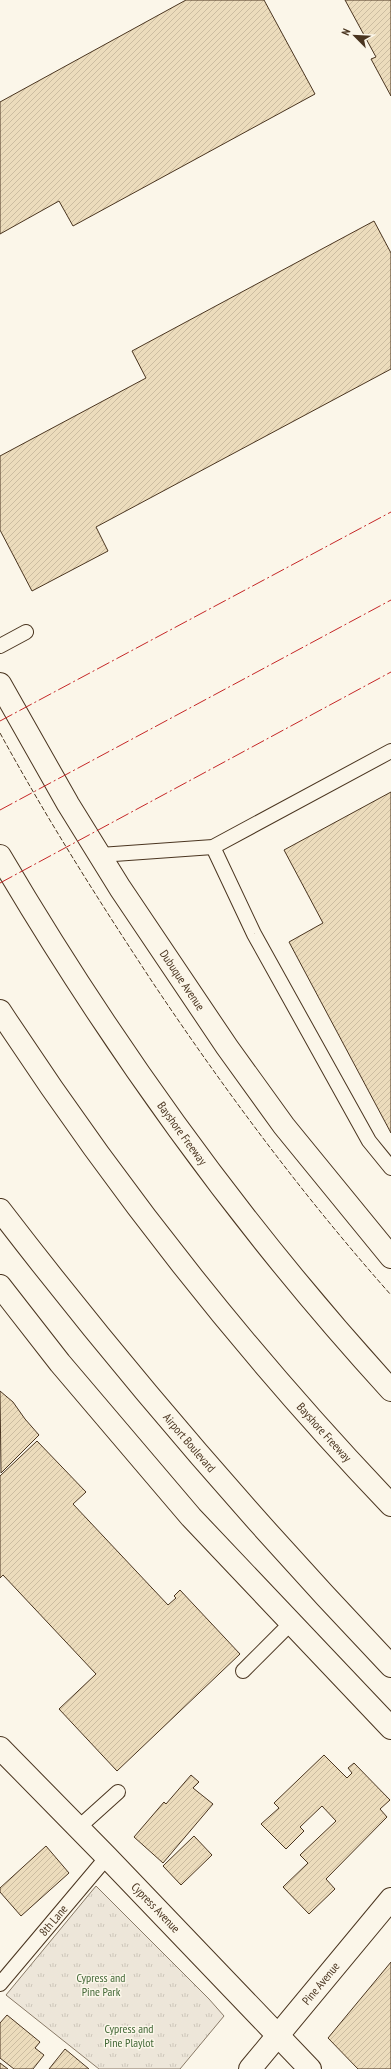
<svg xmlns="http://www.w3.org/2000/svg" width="391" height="2069" font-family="'PT Sans Narrow',sans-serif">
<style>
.park{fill:url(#park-tufts);stroke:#887966}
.building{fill:url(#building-hatch);stroke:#4a3520}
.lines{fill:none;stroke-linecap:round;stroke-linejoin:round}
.service-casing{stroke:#4a3520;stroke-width:16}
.minor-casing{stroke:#4a3520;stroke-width:24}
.tertiary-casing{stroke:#4a3520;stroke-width:24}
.primary-casing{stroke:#4a3520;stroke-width:24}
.motorway-casing{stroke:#4a3520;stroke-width:24}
.service{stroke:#fbf6e9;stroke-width:14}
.minor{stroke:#fbf6e9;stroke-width:22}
.tertiary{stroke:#fbf6e9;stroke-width:22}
.primary{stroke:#fbf6e9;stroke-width:22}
.motorway{stroke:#fbf6e9;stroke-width:22}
.fence{stroke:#4a3520;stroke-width:1;stroke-dasharray:5 2;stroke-linecap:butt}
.power{stroke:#c62828;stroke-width:1;stroke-dasharray:14 3 2 3;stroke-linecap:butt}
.labels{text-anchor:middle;stroke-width:3;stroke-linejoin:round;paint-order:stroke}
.street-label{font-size:12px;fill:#4a3520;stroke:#fbf6e9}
.park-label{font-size:12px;fill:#436837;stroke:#fbf6e9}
</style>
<defs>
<pattern id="park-tufts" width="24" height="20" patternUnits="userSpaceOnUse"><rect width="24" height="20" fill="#ede6d9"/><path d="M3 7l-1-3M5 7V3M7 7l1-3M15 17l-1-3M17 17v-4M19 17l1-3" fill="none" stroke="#cdc6ba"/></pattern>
<pattern id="building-hatch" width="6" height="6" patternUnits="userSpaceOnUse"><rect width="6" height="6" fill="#ecdcbc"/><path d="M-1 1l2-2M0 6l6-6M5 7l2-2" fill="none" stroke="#ccbda1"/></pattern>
</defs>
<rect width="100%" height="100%" fill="#fbf6e9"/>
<!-- park -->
<path class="park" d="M96,1886L209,1999L224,2016L180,2069H99L6,1995Z"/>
<!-- building -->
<g class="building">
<path d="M186,0H264L315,94L73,226L59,201L0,234V102Z"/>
<path d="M345,0H391V96L371,59L376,57Z"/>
<path d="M374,221L391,253V369L96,527L108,551L32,591L0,530V456L146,378L132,351Z"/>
<path d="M391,792V1133L289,942L323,923L284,850Z"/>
<path d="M0,1391L13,1402L25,1419L39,1435L1,1473Z"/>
<path d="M37,1441L86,1492L73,1504L168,1605L176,1598L174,1596L180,1590L240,1654L117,1771L59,1709L96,1674L3,1575L0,1578V1476Z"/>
<path d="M324,1755L347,1778L352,1773L348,1768L354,1763L390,1800L380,1809L387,1817L326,1879L335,1889L309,1914L283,1887L308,1863L300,1855L336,1821L322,1806L300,1827L304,1831L286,1849L261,1824L279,1808L274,1803Z"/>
<path d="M191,1775L199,1782L193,1788L213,1804L163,1863L134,1837L164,1802L166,1804Z"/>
<path d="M194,1836L212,1855L181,1885L163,1866Z"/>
<path d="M46,1846L69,1873L21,1916L0,1892V1888Z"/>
<path d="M391,1962V2069H358L328,2038Z"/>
<path d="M7,2015L40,2042L35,2048L44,2055L33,2069H14L0,2058V2023Z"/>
<path d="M65,2049L89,2069H49Z"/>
<path d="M0,2063L8,2069H0Z"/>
</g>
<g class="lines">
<!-- service casing -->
<g class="service-casing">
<g id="service">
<path d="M0,646L26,632"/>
<path d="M213,847L254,934L369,1141L391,1168"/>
<path d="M100,855L213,847L391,751"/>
<path d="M243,1671L291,1623"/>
<path d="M78,1828L118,1792"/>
<path id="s1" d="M0,1984L107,1857"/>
</g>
</g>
<!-- minor casing -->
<g class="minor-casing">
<g id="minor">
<path id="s2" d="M0,1748L107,1857L310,2069"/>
<path id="s3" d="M250,2069L391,1899"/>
</g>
</g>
<!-- tertiary casing -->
<g class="tertiary-casing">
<g id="tertiary">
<path id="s4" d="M0,684L68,804L120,888L227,1047L284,1126L391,1257"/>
</g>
</g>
<!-- primary casing -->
<g class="primary-casing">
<g id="primary">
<path id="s5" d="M0,1210C122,1369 253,1521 391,1666"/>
<path d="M0,1286L60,1363L191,1517L391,1728"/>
</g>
</g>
<!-- motorway casing -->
<g class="motorway-casing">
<g id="motorway">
<path id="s6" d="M0,856C112,1046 242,1227 391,1390"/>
<path id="s7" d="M0,1011C115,1187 246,1353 391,1505"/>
</g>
</g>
<!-- service -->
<use href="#service" class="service"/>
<!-- minor -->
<use href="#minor" class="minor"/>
<!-- tertiary -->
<use href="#tertiary" class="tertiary"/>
<!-- primary -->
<use href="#primary" class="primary"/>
<!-- motorway -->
<use href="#motorway" class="motorway"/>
<!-- fence -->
<path class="fence" d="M0,733C47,819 99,901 153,983C226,1092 304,1197 391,1295"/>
<!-- power -->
<g class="power">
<path d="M0,721L391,512"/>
<path d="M0,810L391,600"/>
<path d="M0,883L391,672"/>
</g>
</g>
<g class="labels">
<!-- street labels -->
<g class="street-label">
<text dy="4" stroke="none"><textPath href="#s4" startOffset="348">Dubuque Avenue</textPath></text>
<text dy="4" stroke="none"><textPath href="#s6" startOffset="332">Bayshore Freeway</textPath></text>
<text dy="4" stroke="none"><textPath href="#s7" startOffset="532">Bayshore Freeway</textPath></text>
<text dy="4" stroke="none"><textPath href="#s5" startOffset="300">Airport Boulevard</textPath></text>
<text dy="4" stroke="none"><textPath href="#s2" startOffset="223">Cypress Avenue</textPath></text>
<text dy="4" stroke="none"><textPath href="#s1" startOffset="83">8th Lane</textPath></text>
<text dy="4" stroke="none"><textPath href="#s3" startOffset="111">Pine Avenue</textPath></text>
</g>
<!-- park labels -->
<g class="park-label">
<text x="101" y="1982">Cypress and<tspan x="101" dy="14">Pine Park</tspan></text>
<text x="129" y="2033">Cypress and<tspan x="129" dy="14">Pine Playlot</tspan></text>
</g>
</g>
<!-- north arrow -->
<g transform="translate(355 36) rotate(294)" stroke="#fbf6e9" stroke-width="3" paint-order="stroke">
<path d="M0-3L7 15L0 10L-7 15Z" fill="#4a3520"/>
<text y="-6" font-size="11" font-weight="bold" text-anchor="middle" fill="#4a3520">N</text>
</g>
</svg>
